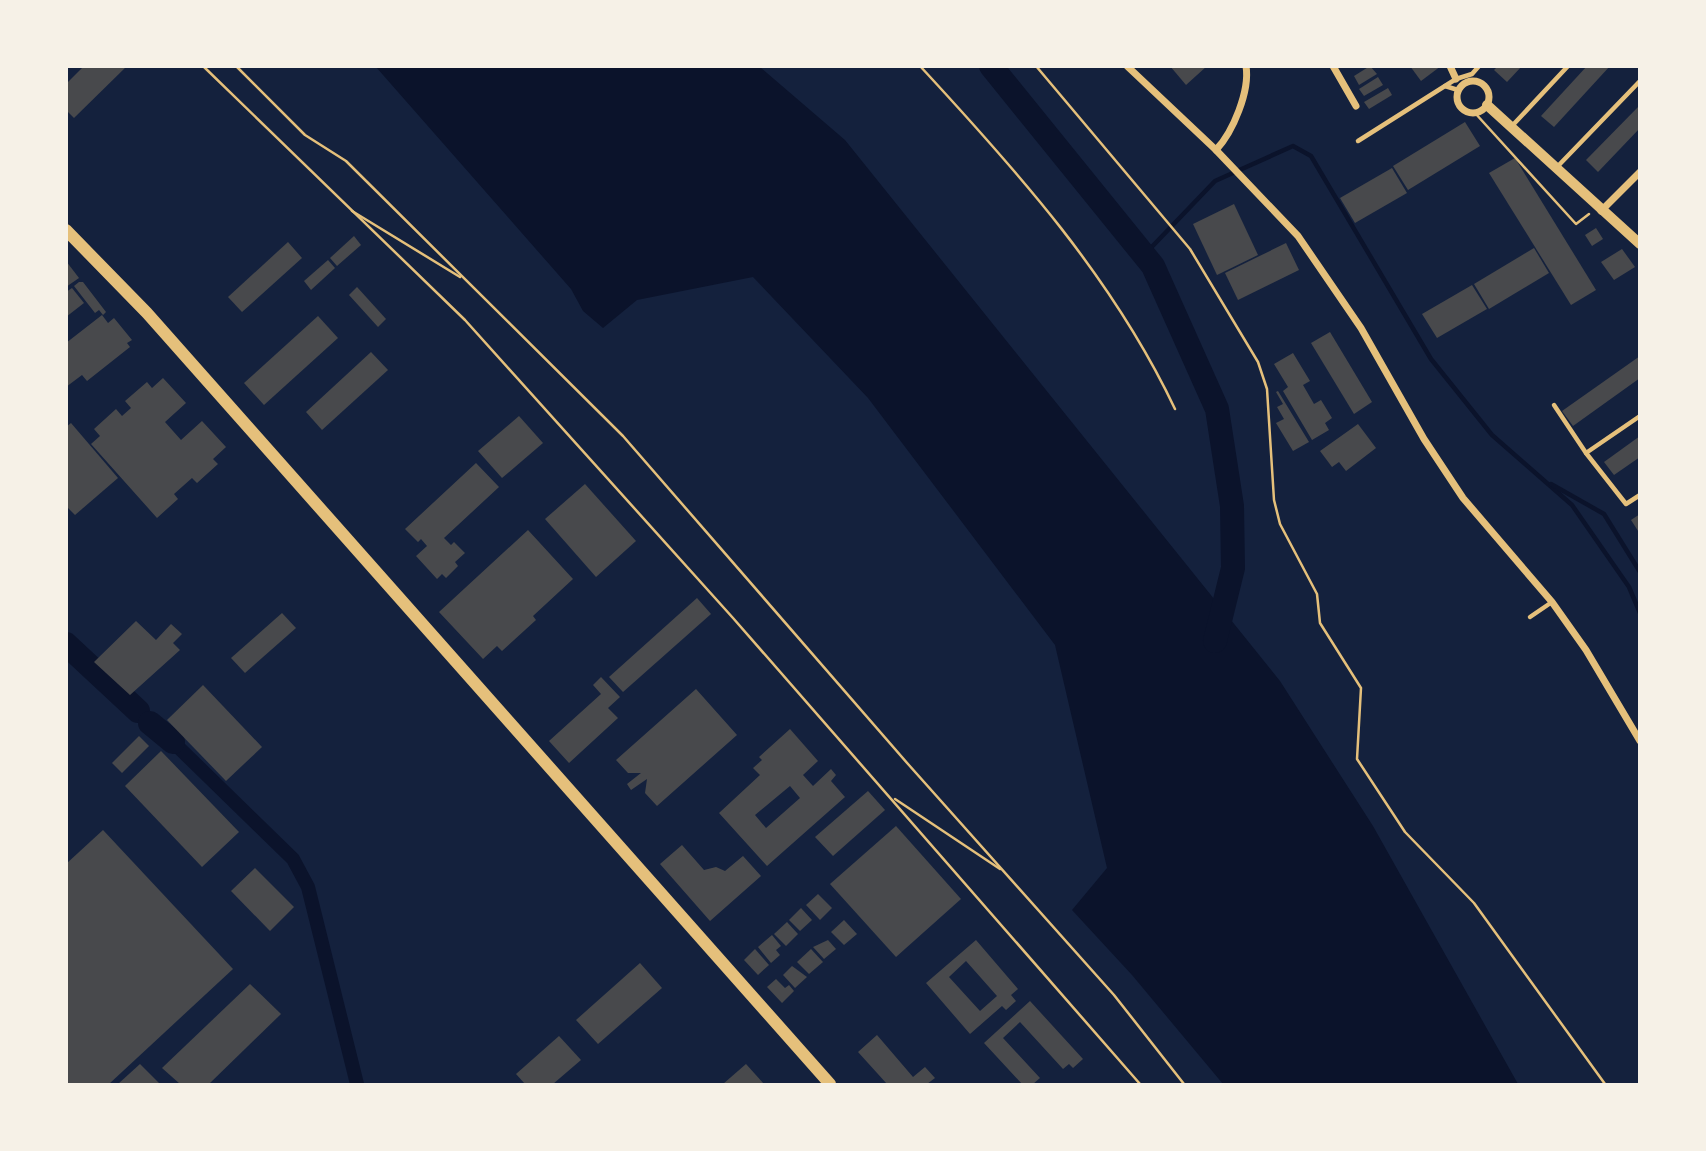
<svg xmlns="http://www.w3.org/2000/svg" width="1706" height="1151" font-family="'Exo 2',sans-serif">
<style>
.water{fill:#0b132b}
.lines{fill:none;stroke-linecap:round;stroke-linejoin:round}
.stream{stroke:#0b132b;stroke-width:4.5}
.canal{stroke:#0b132b;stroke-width:14}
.river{stroke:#0b132b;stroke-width:24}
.building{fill:#48494c;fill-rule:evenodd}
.path{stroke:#e5c07b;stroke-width:2.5}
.service{stroke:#e5c07b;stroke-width:4.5}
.minor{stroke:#e5c07b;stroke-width:7}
.tertiary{stroke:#e5c07b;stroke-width:10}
.secondary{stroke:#e5c07b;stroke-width:12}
</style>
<rect width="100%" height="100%" fill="#14213d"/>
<!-- water -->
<path class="water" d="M376,67H760L845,140L1280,681L1373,826L1518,1084H1223L1132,975L1072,910L1107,868L1055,645L868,398L753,277L637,300L603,328L583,311L571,289Z"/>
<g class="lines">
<!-- stream -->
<g class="stream">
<path d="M1145,254L1215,181L1293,146L1311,156L1431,359L1492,435L1572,505L1629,587L1640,613"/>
<path d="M1551,484L1604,514L1640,572"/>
</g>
<!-- canal -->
<path class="canal" d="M173,742L293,859L308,887L357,1084"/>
<!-- river -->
<g class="river">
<path d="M991,66L1153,266L1217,409L1232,506L1233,568L1215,641"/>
<path d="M66,644L138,711"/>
<path d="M150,723L173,742"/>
</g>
</g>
<!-- building -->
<g class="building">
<path d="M84,66H127L74,118L66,110V84Z"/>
<path d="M1170,66H1207L1186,85Z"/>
<path d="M1370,66L1377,74L1359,85L1354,76Z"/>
<path d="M1410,66H1441L1421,81Z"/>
<path d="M1498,66H1522L1507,82L1494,70Z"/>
<path d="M1587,66H1610L1554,127L1541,116Z"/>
<path d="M1378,77L1383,85L1364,96L1359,89Z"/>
<path d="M1388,88L1392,95L1369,109L1364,102Z"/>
<path d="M1640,105V128L1598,172L1586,160Z"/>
<path d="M1465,122L1480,146L1408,190L1393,166Z"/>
<path d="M1515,158L1596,290L1571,305L1489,173Z"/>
<path d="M1392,168L1407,193L1355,223L1340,198Z"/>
<path d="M1234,204L1258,255L1217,275L1193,224Z"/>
<path d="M1596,228L1603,239L1592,246L1585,235Z"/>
<path d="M354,236L361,245L337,266L330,258Z"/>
<path d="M288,242L302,258L242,312L228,297Z"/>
<path d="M1286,243L1299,270L1238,300L1225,273Z"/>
<path d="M1534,248L1549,273L1489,309L1474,284Z"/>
<path d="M1622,249L1635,267L1614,280L1601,262Z"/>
<path d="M328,260L335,268L311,290L304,281Z"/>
<path d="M66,261L79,278L66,287Z"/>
<path d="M79,282H83L106,312L103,315L99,310L95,313L74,286Z"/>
<path d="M1472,285L1487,309L1437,338L1422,314Z"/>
<path d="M357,287L386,319L378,327L349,295Z"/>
<path d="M72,288L84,303L66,317V292Z"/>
<path d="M102,315L108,323L114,318L132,340L127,343L130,347L87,381L82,375L66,387V343Z"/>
<path d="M318,316L338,338L264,405L244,383Z"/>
<path d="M1330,332L1372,402L1354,414L1311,343Z"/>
<path d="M371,352L388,370L322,430L306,412Z"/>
<path d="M1293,353L1310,381L1303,385L1314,404L1321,400L1332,418L1325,423L1329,430L1312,440L1283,391L1288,387L1274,364Z"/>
<path d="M1640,356V378L1573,426L1562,411Z"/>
<path d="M163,378L186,403L165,422L181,440L202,421L226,447L213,459L218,464L197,483L192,478L174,494L178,499L157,518L91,444L100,436L94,429L116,409L122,416L131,408L125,401L147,382L152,388Z"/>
<path d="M1278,391L1309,442L1293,451L1276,423L1284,419L1277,407L1283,404L1276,392Z"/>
<path d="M519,416L543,443L502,478L478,451Z"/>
<path d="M71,423L118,478L75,515L66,506V427Z"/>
<path d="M1358,424L1376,448L1346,471L1339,462L1332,467L1320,451Z"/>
<path d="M1640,436V457L1614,475L1604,462Z"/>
<path d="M476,463L499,487L444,538L451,545L454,542L465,553L455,562L458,566L446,578L442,574L437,579L416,556L427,546L421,539L418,542L405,529Z"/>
<path d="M585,484L636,541L596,577L545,519Z"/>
<path d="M1640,514V534L1631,520Z"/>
<path d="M528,530L573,579L533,616L536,620L502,651L497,646L483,659L439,612Z"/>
<path d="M697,598L711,614L623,692L609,677Z"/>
<path d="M282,613L296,628L245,673L231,658Z"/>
<path d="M136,621L156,640L171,624L182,634L173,643L180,650L130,695L94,662Z"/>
<path d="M601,677L620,697L608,708L618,718L569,763L549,741L601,694L593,685Z"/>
<path d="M203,685L262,747L226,781L167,720Z"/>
<path d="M696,689L737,735L657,806L645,793L647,779L631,790L627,784L641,773H628L616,760Z"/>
<path d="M790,729L818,761L803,775L813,786L831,769L836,775L831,781L845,797L767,866L719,813L760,775L753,768L762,760L759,757ZM790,786L800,798L766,828L755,815Z"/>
<path d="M139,736L149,746L122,773L112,763Z"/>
<path d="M161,751L239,832L202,867L125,786Z"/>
<path d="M868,791L885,810L833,856L815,837Z"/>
<path d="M896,826L961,899L896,957L830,884Z"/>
<path d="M103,830L233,969L109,1084H66V864Z"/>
<path d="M682,845L704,870L716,867L725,871L743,856L761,876L710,921L660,864Z"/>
<path d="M255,868L294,907L270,931L231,891Z"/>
<path d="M818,894L832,908L820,920L806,905Z"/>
<path d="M801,908L812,920L800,931L789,920Z"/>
<path d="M844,920L857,934L844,945L831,932Z"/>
<path d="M787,922L798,934L786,946L774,934Z"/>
<path d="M772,935L781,946L776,950L780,955L771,963L758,947Z"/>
<path d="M828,940L836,949L824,959L813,947Z"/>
<path d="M976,940L1018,989L1011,995L1016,1001L1006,1010L1002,1006L970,1034L926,983ZM966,961L997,996L980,1011L949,977Z"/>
<path d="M755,949L769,965L758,975L744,960Z"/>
<path d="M811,949L823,962L809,974L797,962Z"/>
<path d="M640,963L662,988L598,1044L576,1020Z"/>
<path d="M792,966L807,977L795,988L783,975Z"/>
<path d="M776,979L785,988L789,985L794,991L782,1003L767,987Z"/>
<path d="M250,984L281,1014L209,1084H180L162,1068Z"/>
<path d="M1030,1001L1083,1059L1073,1068L1069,1064L1063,1069L1020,1022L1003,1038L1040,1078L1033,1084H1022L984,1043Z"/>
<path d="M877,1035L913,1077L925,1067L935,1078L927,1084H887L858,1052Z"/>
<path d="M559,1036L581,1060L553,1084H525L516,1074Z"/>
<path d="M140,1064L160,1084H118Z"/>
<path d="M746,1064L764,1084H723Z"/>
</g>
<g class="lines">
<!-- path -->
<g class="path">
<path d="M203,66L465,320L733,618L1140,1084"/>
<path d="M236,66L305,135L346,161L623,436L908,764L1114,995L1184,1084"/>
<path d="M920,66C1018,172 1113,278 1175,409"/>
<path d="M1036,66L1190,249L1258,362L1267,389L1274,500L1280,524L1317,594L1320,623L1361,688L1357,759L1405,832L1474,903L1605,1084"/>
<path d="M1475,113L1576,224L1589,214"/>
<path d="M352,211L460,277"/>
<path d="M895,799L1000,869"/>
</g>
<!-- service -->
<g class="service">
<path d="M1445,86L1458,90"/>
<path d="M1511,127L1568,66"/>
<path d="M1358,141L1456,79L1472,74L1479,66"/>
<path d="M1558,166L1640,81"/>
<path d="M1554,405L1586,453L1626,504L1640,495"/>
<path d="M1586,453L1640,416"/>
<path d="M1530,617L1552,602"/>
</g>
<!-- minor -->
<g class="minor">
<path d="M1127,66L1216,150L1298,236L1361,328L1424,439L1463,498L1552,602L1586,650L1640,741"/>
<path d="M1333,66L1356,106"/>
<path d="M1450,66L1456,79"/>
<circle cx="1473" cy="97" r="16"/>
<path d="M1216,150C1233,132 1250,91 1246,66"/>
<path d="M1601,211L1640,172"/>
</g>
<!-- tertiary -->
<path class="tertiary" d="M1487,105L1640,244"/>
<!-- secondary -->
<path class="secondary" d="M66,230L147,313L830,1084"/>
</g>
<!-- border -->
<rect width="1706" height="1151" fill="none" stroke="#f6f1e7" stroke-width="136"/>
</svg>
